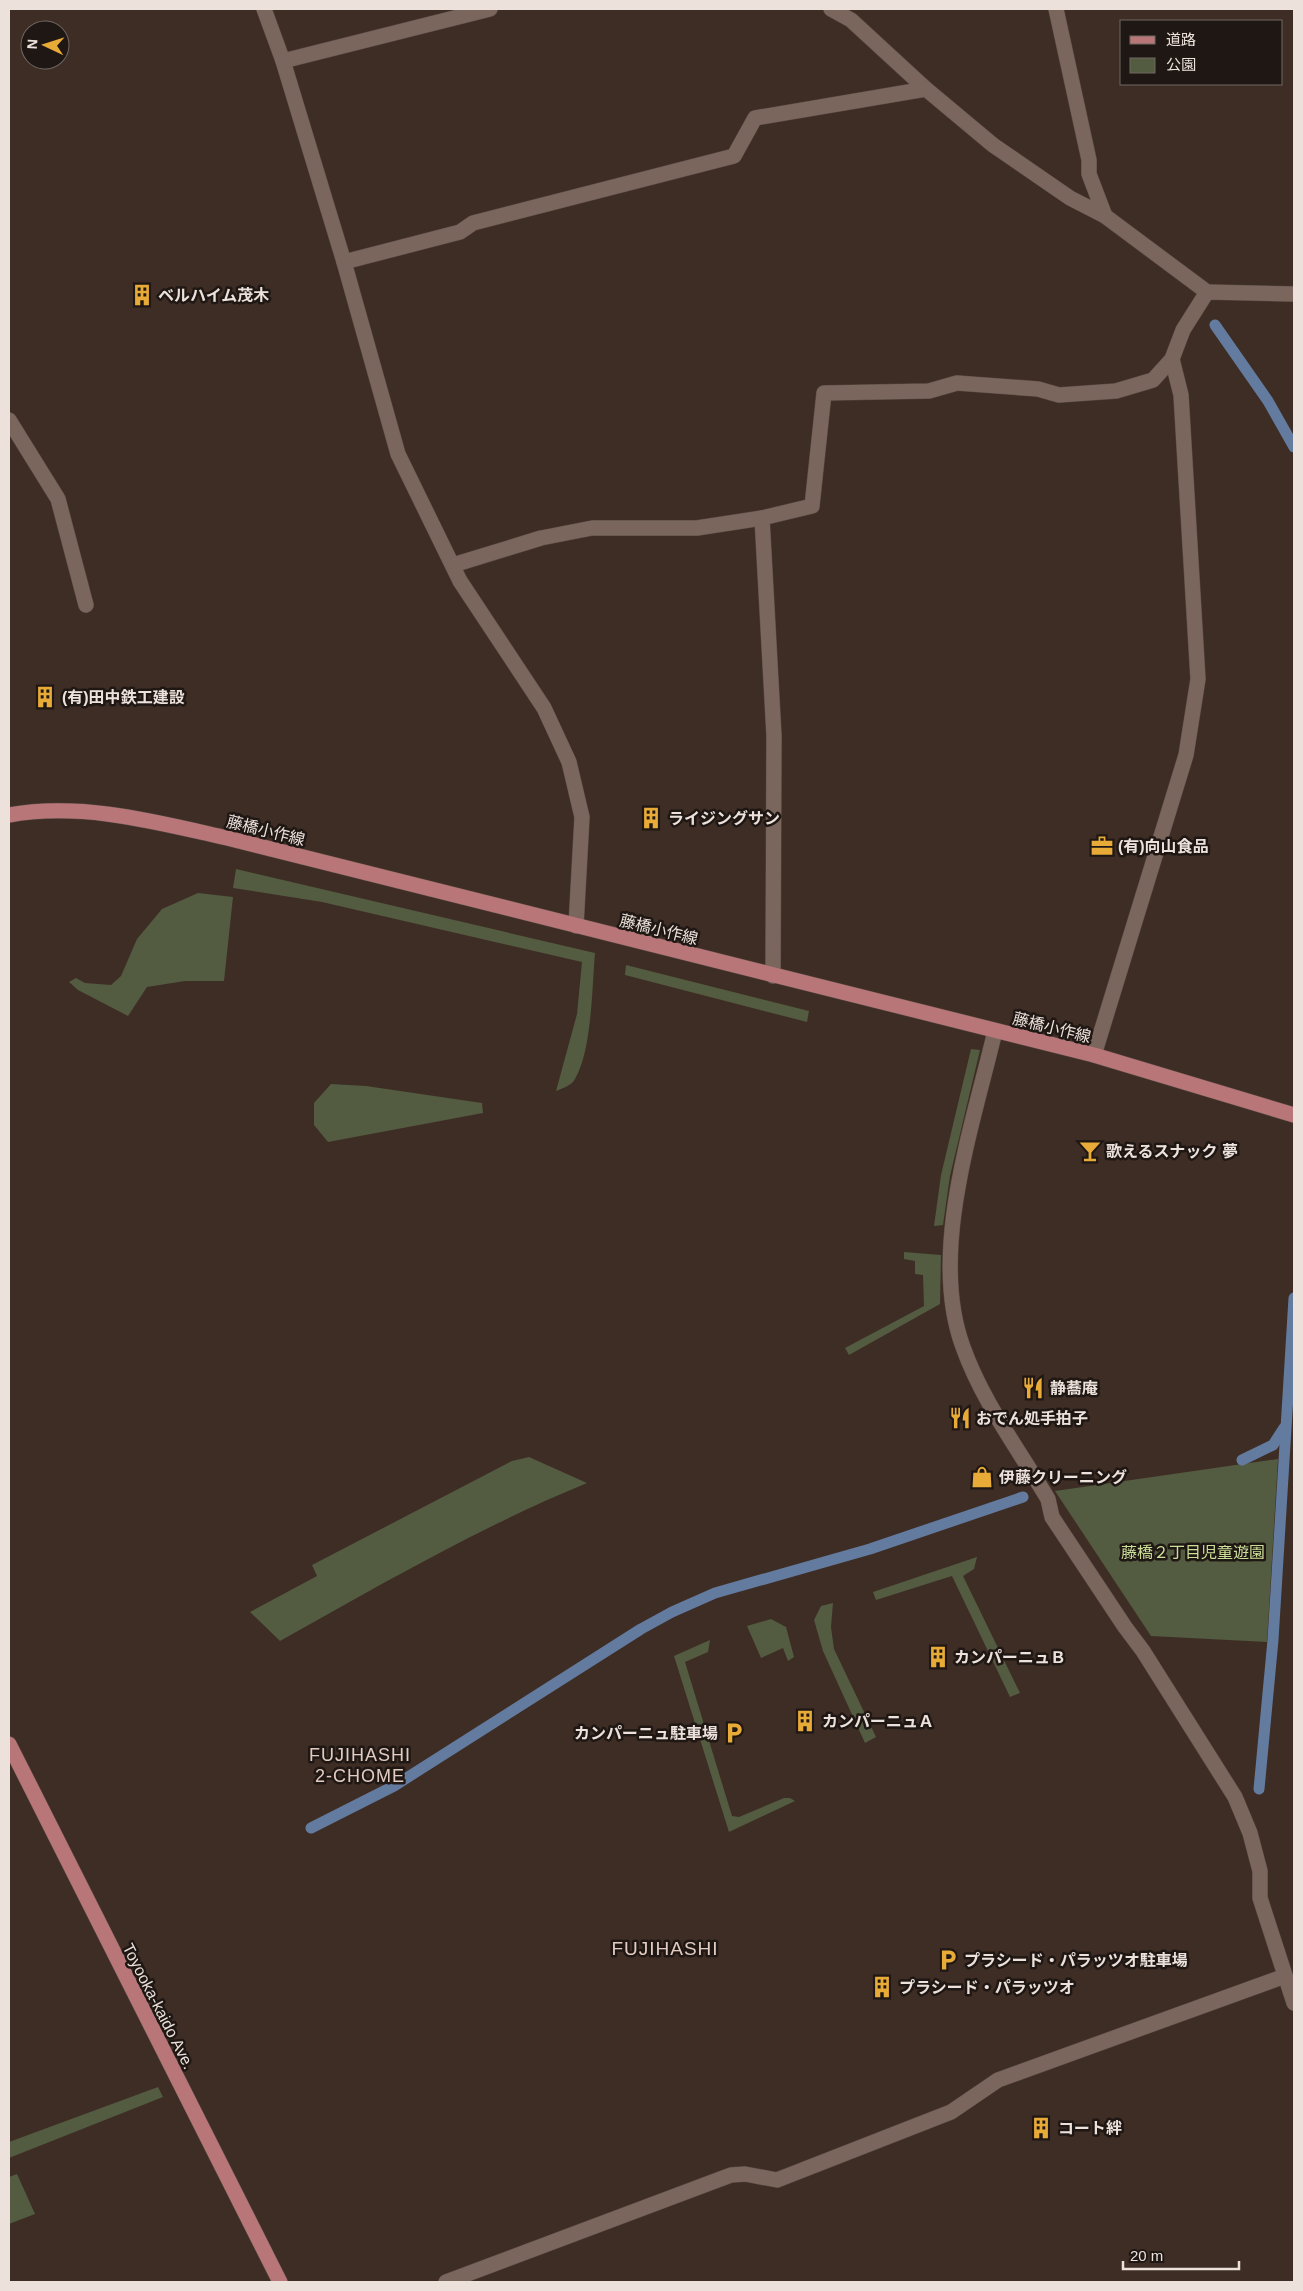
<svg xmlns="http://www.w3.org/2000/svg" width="1303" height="2291" font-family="Helvetica,'Noto Sans JP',sans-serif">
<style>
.green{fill:#535b41}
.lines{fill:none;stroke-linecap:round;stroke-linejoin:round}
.stream{stroke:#637b9f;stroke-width:11}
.minor-casing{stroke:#584a43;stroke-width:16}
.major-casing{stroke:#584a43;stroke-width:16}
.minor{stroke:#7a665d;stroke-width:15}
.major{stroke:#b87678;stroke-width:15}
.labels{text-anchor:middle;stroke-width:5;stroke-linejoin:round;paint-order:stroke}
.poi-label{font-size:16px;font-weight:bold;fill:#ece1db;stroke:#1f1713;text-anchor:start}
.street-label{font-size:16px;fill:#ece1db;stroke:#1f1713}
.park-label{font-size:16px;fill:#ccdf99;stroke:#1f1713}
.neighbourhood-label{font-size:18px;letter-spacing:1px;fill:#e2cbc1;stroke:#1f1713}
.quarter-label{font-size:19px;letter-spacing:1px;fill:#e2cbc1;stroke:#1f1713}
</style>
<rect width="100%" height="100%" fill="#3e2d25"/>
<!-- green -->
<g class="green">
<path d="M236,869L595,953C592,987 592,1050 575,1079C571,1086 563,1088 556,1091L577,1014L582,962L322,902L233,888Z"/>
<path d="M198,893L233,897L224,981H185L147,987L128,1016L78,990L69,982L76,978L85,983L111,985L121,976L137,939L162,909Z"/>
<path d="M626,965L809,1011L807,1022L625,975Z"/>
<path d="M971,1049L980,1050L950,1176L943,1225L934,1226L941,1175Z"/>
<path d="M331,1084L366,1086L482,1103L483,1113L328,1142L314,1125V1103Z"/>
<path d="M904,1252L941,1255L940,1304L849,1355L845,1348L924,1306L923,1275L915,1274V1261L904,1259Z"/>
<path d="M529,1457L587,1483C480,1527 380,1585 280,1641L250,1612L317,1576L312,1565L512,1461Z"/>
<path d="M1278,1459L1267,1642L1151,1636L1055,1491Z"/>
<path d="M977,1557L974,1569L963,1576L1020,1693L1010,1697L952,1576L876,1600L873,1592Z"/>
<path d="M833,1603L831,1627L834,1649L876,1737L865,1743L823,1651L814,1620L821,1606Z"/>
<path d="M771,1619L786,1627L794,1657L788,1661L783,1648L761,1658L747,1626Z"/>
<path d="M710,1640L708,1652L685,1662L732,1816L739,1817L784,1798H790L795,1801L729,1832L674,1656Z"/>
<path d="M158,2087L163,2097L9,2158V2142Z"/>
<path d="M17,2174L35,2214L9,2224V2177Z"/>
</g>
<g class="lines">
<!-- stream -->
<g class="stream">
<path d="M1215,325L1268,401L1294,447"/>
<path d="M1242,1460L1273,1445L1284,1428"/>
<path d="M1259,1789L1273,1640L1294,1298"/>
<path d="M311,1828L394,1786L641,1629L672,1612L715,1593L870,1549L1023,1497"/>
</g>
<!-- minor casing -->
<g class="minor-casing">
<g id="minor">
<path d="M264,9L283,61L344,262L398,454L460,581L544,708L569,762L582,817L576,926"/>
<path d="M831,9L851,20L926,89L993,145L1070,198L1105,216L1207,292"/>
<path d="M1056,9L1089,160V174L1105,216"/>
<path d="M283,61L490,9"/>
<path d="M344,262L460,232L473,223L734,156L755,118L926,89"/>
<path d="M9,420L58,499L86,605"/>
<path d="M762,518L774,736L773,976"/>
<path d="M453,565L541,538L592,528H697L762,518L812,506L824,393L929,391L957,383L1038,389L1059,395L1116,391L1153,380L1172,359L1183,330L1207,292L1294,294"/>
<path d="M995,1031C973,1125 928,1253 963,1347C982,1401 1019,1450 1048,1499L1052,1517L1125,1627L1143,1651L1235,1797L1250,1833L1260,1871V1898L1294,2003"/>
<path d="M1094,1055L1186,755L1198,679L1181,395L1172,359"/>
<path d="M446,2282L731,2175L745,2174L777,2180L951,2112L998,2080L1285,1976"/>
</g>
</g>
<!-- major casing -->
<g class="major-casing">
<g id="major">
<path d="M9,815C82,802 156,822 227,838L1094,1055L1294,1115"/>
<path d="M9,1744L280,2282"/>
</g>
</g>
<!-- minor -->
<use href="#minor" class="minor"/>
<!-- major -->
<use href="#major" class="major"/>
</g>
<!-- icons -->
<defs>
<g id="building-bare" transform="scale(1.725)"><path d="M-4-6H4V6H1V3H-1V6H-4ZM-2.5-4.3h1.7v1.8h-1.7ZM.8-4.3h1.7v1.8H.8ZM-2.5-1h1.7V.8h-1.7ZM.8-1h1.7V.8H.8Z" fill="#e9ab38" stroke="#1f1713" stroke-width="2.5" paint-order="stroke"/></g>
<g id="office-bare" transform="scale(1.725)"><path d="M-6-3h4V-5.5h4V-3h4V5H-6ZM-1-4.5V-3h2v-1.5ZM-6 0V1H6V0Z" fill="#e9ab38" stroke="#1f1713" stroke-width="2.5" paint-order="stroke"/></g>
<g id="bar-bare" transform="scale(1.725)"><path d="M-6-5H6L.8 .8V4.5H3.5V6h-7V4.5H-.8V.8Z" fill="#e9ab38" stroke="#1f1713" stroke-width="2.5" paint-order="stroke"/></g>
<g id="restaurant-bare" transform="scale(1.725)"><path d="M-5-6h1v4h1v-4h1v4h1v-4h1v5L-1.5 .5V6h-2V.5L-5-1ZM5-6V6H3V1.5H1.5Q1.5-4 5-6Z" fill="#e9ab38" stroke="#1f1713" stroke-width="2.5" paint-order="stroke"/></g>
<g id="shop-bare" transform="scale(1.725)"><path d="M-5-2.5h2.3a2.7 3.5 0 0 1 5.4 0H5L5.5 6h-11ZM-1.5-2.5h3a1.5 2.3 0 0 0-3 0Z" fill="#e9ab38" stroke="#1f1713" stroke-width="2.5" paint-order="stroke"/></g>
<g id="parking-bare" transform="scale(1.725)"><path d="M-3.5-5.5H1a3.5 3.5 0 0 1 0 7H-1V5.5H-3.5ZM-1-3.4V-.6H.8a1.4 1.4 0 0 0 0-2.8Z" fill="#e9ab38" stroke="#1f1713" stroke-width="2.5" paint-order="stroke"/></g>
</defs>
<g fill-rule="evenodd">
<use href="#building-bare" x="142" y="295"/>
<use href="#building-bare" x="45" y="697"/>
<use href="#building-bare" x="651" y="818"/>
<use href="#office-bare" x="1102" y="846"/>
<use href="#bar-bare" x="1090" y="1151"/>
<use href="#restaurant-bare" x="1033" y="1388"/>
<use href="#restaurant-bare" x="960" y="1418"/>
<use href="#shop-bare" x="982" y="1477"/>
<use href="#building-bare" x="938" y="1657"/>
<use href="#building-bare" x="805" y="1721"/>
<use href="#parking-bare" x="734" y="1733"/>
<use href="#parking-bare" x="948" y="1960"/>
<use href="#building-bare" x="882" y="1987"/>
<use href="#building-bare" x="1041" y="2128"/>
</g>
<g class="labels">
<!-- poi labels -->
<g class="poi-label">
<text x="158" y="301">ベルハイム茂木</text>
<text x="62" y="703">(有)田中鉄工建設</text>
<text x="668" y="824">ライジングサン</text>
<text x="1118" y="852">(有)向山食品</text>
<text x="1106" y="1157">歌えるスナック 夢</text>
<text x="1050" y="1394">静蕎庵</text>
<text x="976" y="1424">おでん処手拍子</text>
<text x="999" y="1483">伊藤クリーニング</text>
<text x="954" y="1663">カンパーニュＢ</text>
<text x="822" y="1727">カンパーニュＡ</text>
<text x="718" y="1739" text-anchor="end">カンパーニュ駐車場</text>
<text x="964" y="1966">プラシード・パラッツオ駐車場</text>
<text x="899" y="1993">プラシード・パラッツオ</text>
<text x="1058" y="2134">コート絆</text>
</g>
<!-- street labels -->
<g class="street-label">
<text transform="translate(266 830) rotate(14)" y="6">藤橋小作線</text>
<text transform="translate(659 929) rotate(14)" y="6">藤橋小作線</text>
<text transform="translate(1052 1027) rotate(14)" y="6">藤橋小作線</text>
<text transform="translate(159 2006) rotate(63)" y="6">Toyooka-kaido Ave.</text>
</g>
<!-- park labels -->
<g class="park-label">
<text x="1193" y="1558">藤橋２丁目児童遊園</text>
</g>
<!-- neighbourhood labels -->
<g class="neighbourhood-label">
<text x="360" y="1761">FUJIHASHI<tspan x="360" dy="21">2-CHOME</tspan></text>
</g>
<!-- quarter labels -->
<g class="quarter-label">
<text x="665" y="1955">FUJIHASHI</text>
</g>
</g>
<!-- border -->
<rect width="1303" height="2291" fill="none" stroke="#ece1db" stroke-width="20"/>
<!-- legend -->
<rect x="1120" y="20" width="162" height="65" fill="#1f1713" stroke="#716863"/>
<rect x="1130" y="36" width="25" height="8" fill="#b87678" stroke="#716863"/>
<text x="1166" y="45" font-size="15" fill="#ece1db">道路</text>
<rect x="1130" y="58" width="25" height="15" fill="#535b41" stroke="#716863"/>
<text x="1166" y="70" font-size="15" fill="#ece1db">公園</text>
<!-- north arrow -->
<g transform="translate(45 45) rotate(274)"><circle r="24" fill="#1f1713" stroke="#716863"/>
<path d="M0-4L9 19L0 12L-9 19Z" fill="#e9ab38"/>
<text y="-8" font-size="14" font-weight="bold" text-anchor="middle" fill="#ece1db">N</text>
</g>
<!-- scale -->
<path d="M1123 2261v8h116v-8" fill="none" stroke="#ece1db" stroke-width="2.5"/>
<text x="1130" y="2261" font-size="15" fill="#ece1db" stroke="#1f1713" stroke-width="4" paint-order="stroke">20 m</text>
</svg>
